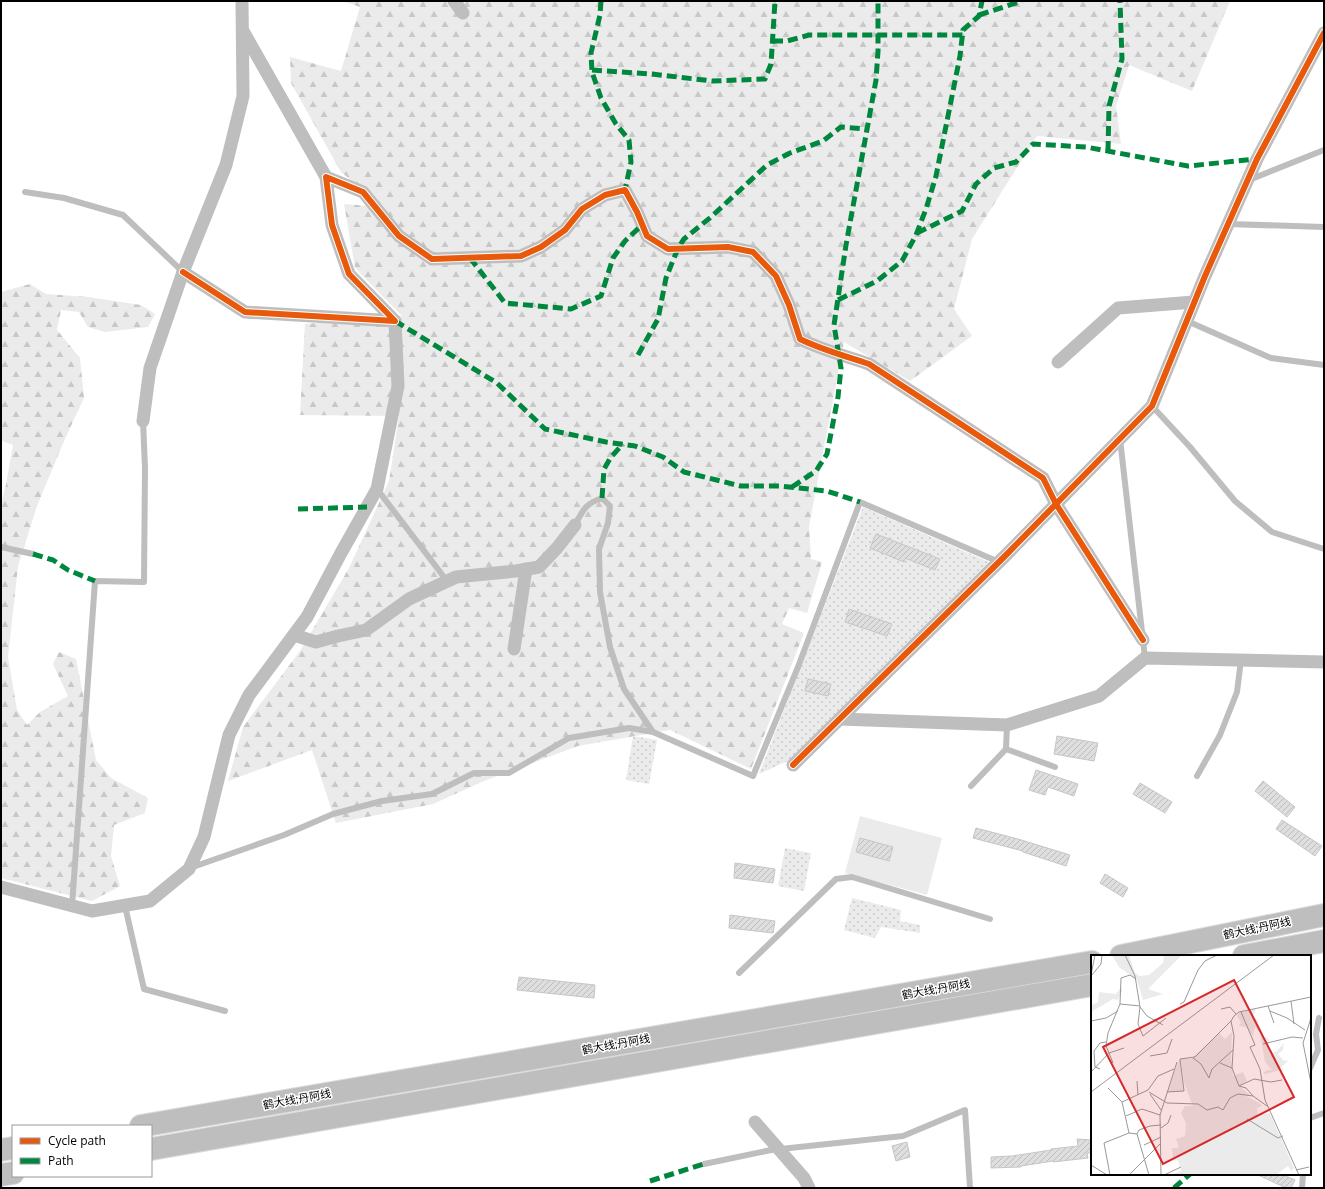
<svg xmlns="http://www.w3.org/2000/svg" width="1325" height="1189" font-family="'Open Sans','Noto Sans SC',sans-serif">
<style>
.grass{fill:#ebebeb}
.forest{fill:url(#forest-firs)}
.park{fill:url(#park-dots)}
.building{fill:url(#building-hatch);stroke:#c6c6c6}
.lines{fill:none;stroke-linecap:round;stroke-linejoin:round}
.highway-casing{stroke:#dbdbdb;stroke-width:24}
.lane{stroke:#bebebe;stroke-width:6}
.street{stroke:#bebebe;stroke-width:13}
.highway{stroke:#bebebe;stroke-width:22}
.quiet{stroke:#00873e;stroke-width:5;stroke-dasharray:10 5;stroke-linecap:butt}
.cycleway-casing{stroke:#fff;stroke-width:8}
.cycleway{stroke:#e8590c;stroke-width:6}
.labels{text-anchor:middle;stroke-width:3;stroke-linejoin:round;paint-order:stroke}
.street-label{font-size:11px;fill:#000;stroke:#fff}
.inset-road{fill:none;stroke:#999;stroke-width:1}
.view{fill:#d62828;fill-opacity:0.15;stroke:#d62828;stroke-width:2}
.inset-edge{fill:none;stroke:#000;stroke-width:2}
</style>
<defs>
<pattern id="forest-firs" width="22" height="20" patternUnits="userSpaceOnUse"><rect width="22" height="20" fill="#ebebeb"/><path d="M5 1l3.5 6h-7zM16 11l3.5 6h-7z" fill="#c8c8c8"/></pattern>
<pattern id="park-dots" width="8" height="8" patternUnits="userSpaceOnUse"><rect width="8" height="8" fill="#ebebeb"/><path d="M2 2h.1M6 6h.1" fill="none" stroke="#c8c8c8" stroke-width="1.8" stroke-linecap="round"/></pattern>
<pattern id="building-hatch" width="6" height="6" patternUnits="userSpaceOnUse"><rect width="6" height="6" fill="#dedede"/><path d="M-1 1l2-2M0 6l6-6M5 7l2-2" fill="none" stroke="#bdbdbd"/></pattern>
</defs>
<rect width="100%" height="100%" fill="#fff"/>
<!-- grass -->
<path class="grass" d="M860,816L942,838L927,895L845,873Z"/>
<!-- forest -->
<g class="forest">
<path d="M342,1H1230L1192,91L1129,65L1116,106L1121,144L1037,136L972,239L954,309L972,336L910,381L844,342L809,526L811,559L822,562L807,613L789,608L782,624L804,633L751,769L670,730L578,746L484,781L433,804L336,823L312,750L228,781L243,727L300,651L349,568L389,481L399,416L300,415L305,324L402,316L355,268L344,204L384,207L341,172L291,83L290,57L341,71L360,7Z"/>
<path d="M30,284L46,294L88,297L141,305L155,314L148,327L105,332L88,327L79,312L61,310L57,330L80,358L84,398L64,441L37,506L18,566L8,657L17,710L27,725L40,712L68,696L53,664L59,652L76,659L96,760L111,778L148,798L145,813L114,825L111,856L120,886L92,901L1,878V505L6,484L13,445L1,440V292Z"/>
</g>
<!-- park -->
<g class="park">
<path d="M863,507L991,563L790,760L759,774Z"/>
<path d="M633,736L657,740L649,784L626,780Z"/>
<path d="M785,848L811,853L804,891L778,886Z"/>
<path d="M852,898L901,910L900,921L920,925V933L881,927L875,938L844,930Z"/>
</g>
<!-- building -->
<g class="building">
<path d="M876,534L940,559L935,570L905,558L904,562L870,548Z"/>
<path d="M849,609L892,624L887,636L845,622Z"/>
<path d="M808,679L831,684L828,696L805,691Z"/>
<path d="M1057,736L1098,743L1094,761L1054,754Z"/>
<path d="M1036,770L1078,784L1074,796L1048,787L1045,795L1029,790Z"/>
<path d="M1263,781L1295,807L1287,817L1255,791Z"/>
<path d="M1140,783L1172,802L1165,813L1133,794Z"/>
<path d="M1282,820L1322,846L1315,856L1276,829Z"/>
<path d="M976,828L1018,839L1070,855L1066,866L1023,852V851L973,838Z"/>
<path d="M860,838L893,847L889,861L856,852Z"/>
<path d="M735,863L775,869L773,883L734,878Z"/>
<path d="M1105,874L1128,888L1123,897L1100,883Z"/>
<path d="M730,915L775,921L773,933L729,928Z"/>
<path d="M519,977L595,985L594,998L517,990Z"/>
<path d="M1077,1139L1092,1140V1153H1087L1088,1158L1053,1162V1161L1021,1166V1167L991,1168V1157L1012,1156L1051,1150V1149L1078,1146Z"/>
<path d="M907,1142L910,1157L896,1161L892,1146Z"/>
<path d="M1256,1174H1281L1295,1180L1291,1188H1286Z"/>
</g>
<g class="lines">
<!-- highway casing -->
<g class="highway-casing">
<g id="highway">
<path d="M1121,956L1324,915"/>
<path d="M1244,956L1324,941"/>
<path d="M141,1126L1092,962"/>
<path d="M151,1149L1092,985"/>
<path d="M1,1150L13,1148"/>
<path d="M1,1175L13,1173"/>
</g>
</g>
<!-- lane -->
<g class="lane">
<path d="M1249,180L1324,150"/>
<path d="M25,192L64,198L123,215L183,272"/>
<path d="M1228,224L1324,227"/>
<path d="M1187,321L1271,358L1324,365"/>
<path d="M1152,406L1190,447L1235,501L1272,532L1324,549"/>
<path d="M1120,439L1145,658"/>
<path d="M377,489L447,581"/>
<path d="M575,525C583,510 585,504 602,498L610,506L608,523L599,549L600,592L610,647L624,689L653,732"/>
<path d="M1,547L33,554"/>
<path d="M1006,749L1055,767"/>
<path d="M1197,776L1220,735L1237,692L1241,660"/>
<path d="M971,786L1006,749L1007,725"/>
<path d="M190,868L284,835L333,814L382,801L432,794L474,773H509L569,738L629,728L653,732L753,776L798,667L860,502L999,562"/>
<path d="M72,906L95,581L144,582L145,468L143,421"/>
<path d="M125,906L144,989L225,1011"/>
<path d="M739,973L836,879L852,877L990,919"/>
<path d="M1310,1068L1318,1050L1316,1034L1319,1018"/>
<path d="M1310,1118L1324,1113"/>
<path d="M704,1164L771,1150L903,1136L965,1110L970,1188"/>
<path d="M1302,1188L1303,1174"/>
</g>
<!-- street -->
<g class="street">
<path d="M454,1L463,13"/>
<path d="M243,31L326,177"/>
<path d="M183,272L245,312L395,321L349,274L332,225L326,177L363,192L399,236L432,259L521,256L541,247L565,230L582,209L605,195L625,190L637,212L647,236L668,249L728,247L753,252L776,276L789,305L800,339C822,350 846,356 869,364L1043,478L1056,504L1143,640"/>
<path d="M1058,362L1118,308L1194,302"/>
<path d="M143,421L150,368L183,272L226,165L243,96L242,1"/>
<path d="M294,635L316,642L338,636L366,630L409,599L456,577L516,571L539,567L557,548L575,525"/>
<path d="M514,649L526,569"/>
<path d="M840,719L1007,725L1099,696L1145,658L1324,662"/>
<path d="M793,765L1006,555L1152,406L1205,276L1257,159L1324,33"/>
<path d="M1,887L92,911L150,901L189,869L204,837L229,735L249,695L307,617L341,553L377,489L398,386L395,321"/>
<path d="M755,1122L804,1178L809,1188"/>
</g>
<!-- highway -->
<use href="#highway" class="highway"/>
<!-- quiet -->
<g class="quiet">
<path d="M601,1L600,15L591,53L592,72L601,98L616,124L629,140L631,162L625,190"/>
<path d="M979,15L1022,1"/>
<path d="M773,41H787L809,35H963"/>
<path d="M592,70L652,74L712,81L765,79L771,64L775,1"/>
<path d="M1108,151L1109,106L1122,59L1120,1"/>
<path d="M917,233L962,211L976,184L994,168L1016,162L1033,144L1086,147L1188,166L1257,159"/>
<path d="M470,258L505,303L571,309L601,296L613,258L625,241L642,225"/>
<path d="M838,300L877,281L902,261L916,235L926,209L936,176L960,56L963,30L979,16L982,1"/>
<path d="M395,321L497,383L545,429L606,442L635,446L663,457L684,472L741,486H779L827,491L860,502"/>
<path d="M638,355L658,319L666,278L678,248L684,239L711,217L767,165L790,153L823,141L841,127L867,129"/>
<path d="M792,487L816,471L827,454L838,397L841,368L834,325L846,245L876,80L878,51V1"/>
<path d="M602,498L604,469L611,457L623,444"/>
<path d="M298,509L367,507"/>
<path d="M33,554L53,560L68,570L95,581"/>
<path d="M650,1181L704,1164"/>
<path d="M1174,1188L1190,1174"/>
</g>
<!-- cycleway casing -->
<g class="cycleway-casing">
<g id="cycleway">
<path d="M183,272L245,312L395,321L349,274L332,225L326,177L363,192L399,236L432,259L521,256L541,247L565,230L582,209L605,195L625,190L637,212L647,236L668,249L728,247L753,252L776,276L789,305L800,339C822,350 846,356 869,364L1043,478L1056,504L1143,640"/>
<path d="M793,765L1006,555L1152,406L1205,276L1257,159L1324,33"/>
</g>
</g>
<!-- cycleway -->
<use href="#cycleway" class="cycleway"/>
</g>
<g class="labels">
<!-- street labels -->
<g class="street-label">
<text transform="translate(1257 928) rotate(-12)" y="4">鹤大线;丹阿线</text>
<text transform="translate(936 989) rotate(-10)" y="4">鹤大线;丹阿线</text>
<text transform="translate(616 1044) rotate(-10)" y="4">鹤大线;丹阿线</text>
<text transform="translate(297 1099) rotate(-10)" y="4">鹤大线;丹阿线</text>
</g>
</g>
<!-- overview -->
<g transform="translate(1091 955)">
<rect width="220" height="220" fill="#fff"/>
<path d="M21,0H38L44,18L48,21L58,20L72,8L73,0H91L57,34L72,39L52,45L46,25L28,12Z" fill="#ebebeb"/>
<path d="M30,32L31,36L27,45L22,44L0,57L1,50L7,47L8,37L25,39ZM165,54L162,62L166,64L173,82L177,83L179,99L186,96L193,88L192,95L187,99L193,106L198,105L186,116L174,119L172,118L176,115H181L174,107L169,78L164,72L162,81L155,72L148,71L150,67L146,61L148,58ZM141,77L140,104L142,121L152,117L156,126L148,131L159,140L155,141L170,149L171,151L166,153L167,160L179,158L203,213L200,216L197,211L185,220H80L90,216L87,205L82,206L81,193H88L85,184L94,181L95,168L90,158L94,151H102L93,128L90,104H100L128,78L134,84Z" fill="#ebebeb"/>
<path d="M89,104L92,136L77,137L87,107Z" fill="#ebebeb"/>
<path class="inset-road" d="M34,0L44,21L49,52L56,61L72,70M0,20L4,0M0,21L10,9L11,0M200,46L203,69M29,49L49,51M89,49L93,47L107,15L114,6L126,0M177,51L183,68M49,52L47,69L52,81L75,63M130,54L139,52L145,59M179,56L196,63L214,75M150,57L164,90L159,92L169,114L174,145L208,220M220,63L212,88L220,128M0,66L15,63L27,56M172,89L201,82L212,83M33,93L18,98L15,91L17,78L29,49L30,23L39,20L45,24M59,101L76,98L81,84M102,103L110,109L118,123L121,114L142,95M129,108L141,113M9,114L4,112L3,96L9,88L15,87M0,117L18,98L22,108M46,126L47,140M148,131L141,113L143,81L140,66L143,61L148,57L220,42M17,133L31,147M0,137L183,0M58,137L76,148L107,149L116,155L127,152L132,155L139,143L147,139L162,141L155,133L148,131L163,124L180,127L191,125M76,137L93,136L89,104L104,102L140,66M59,139L70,155M162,141L176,151M35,161L51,154L69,160M156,164L187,183L192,181M70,173L77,168L80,160M38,178L31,147L57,135L67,121L83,114M46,179L58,220M53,190L70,182M0,210L16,220M205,215L218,212M19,220L13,188L38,178L46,179L48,175L59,171L70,170M38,220L70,188M70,220L69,160L86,107M73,220L90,212"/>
<path class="view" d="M143,25L203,142L72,209L12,92Z"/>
<rect width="220" height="220" class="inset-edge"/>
</g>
<!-- border -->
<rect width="1325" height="1189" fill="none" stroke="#000000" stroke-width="4"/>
<!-- legend -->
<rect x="12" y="1125" width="140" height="52" fill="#ffffff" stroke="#999999"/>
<rect x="20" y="1138" width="20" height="6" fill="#e8590c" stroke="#999999"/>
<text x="48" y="1145" font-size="12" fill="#000000">Cycle path</text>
<rect x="20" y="1158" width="20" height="6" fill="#00873e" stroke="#999999"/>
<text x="48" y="1165" font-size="12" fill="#000000">Path</text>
</svg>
